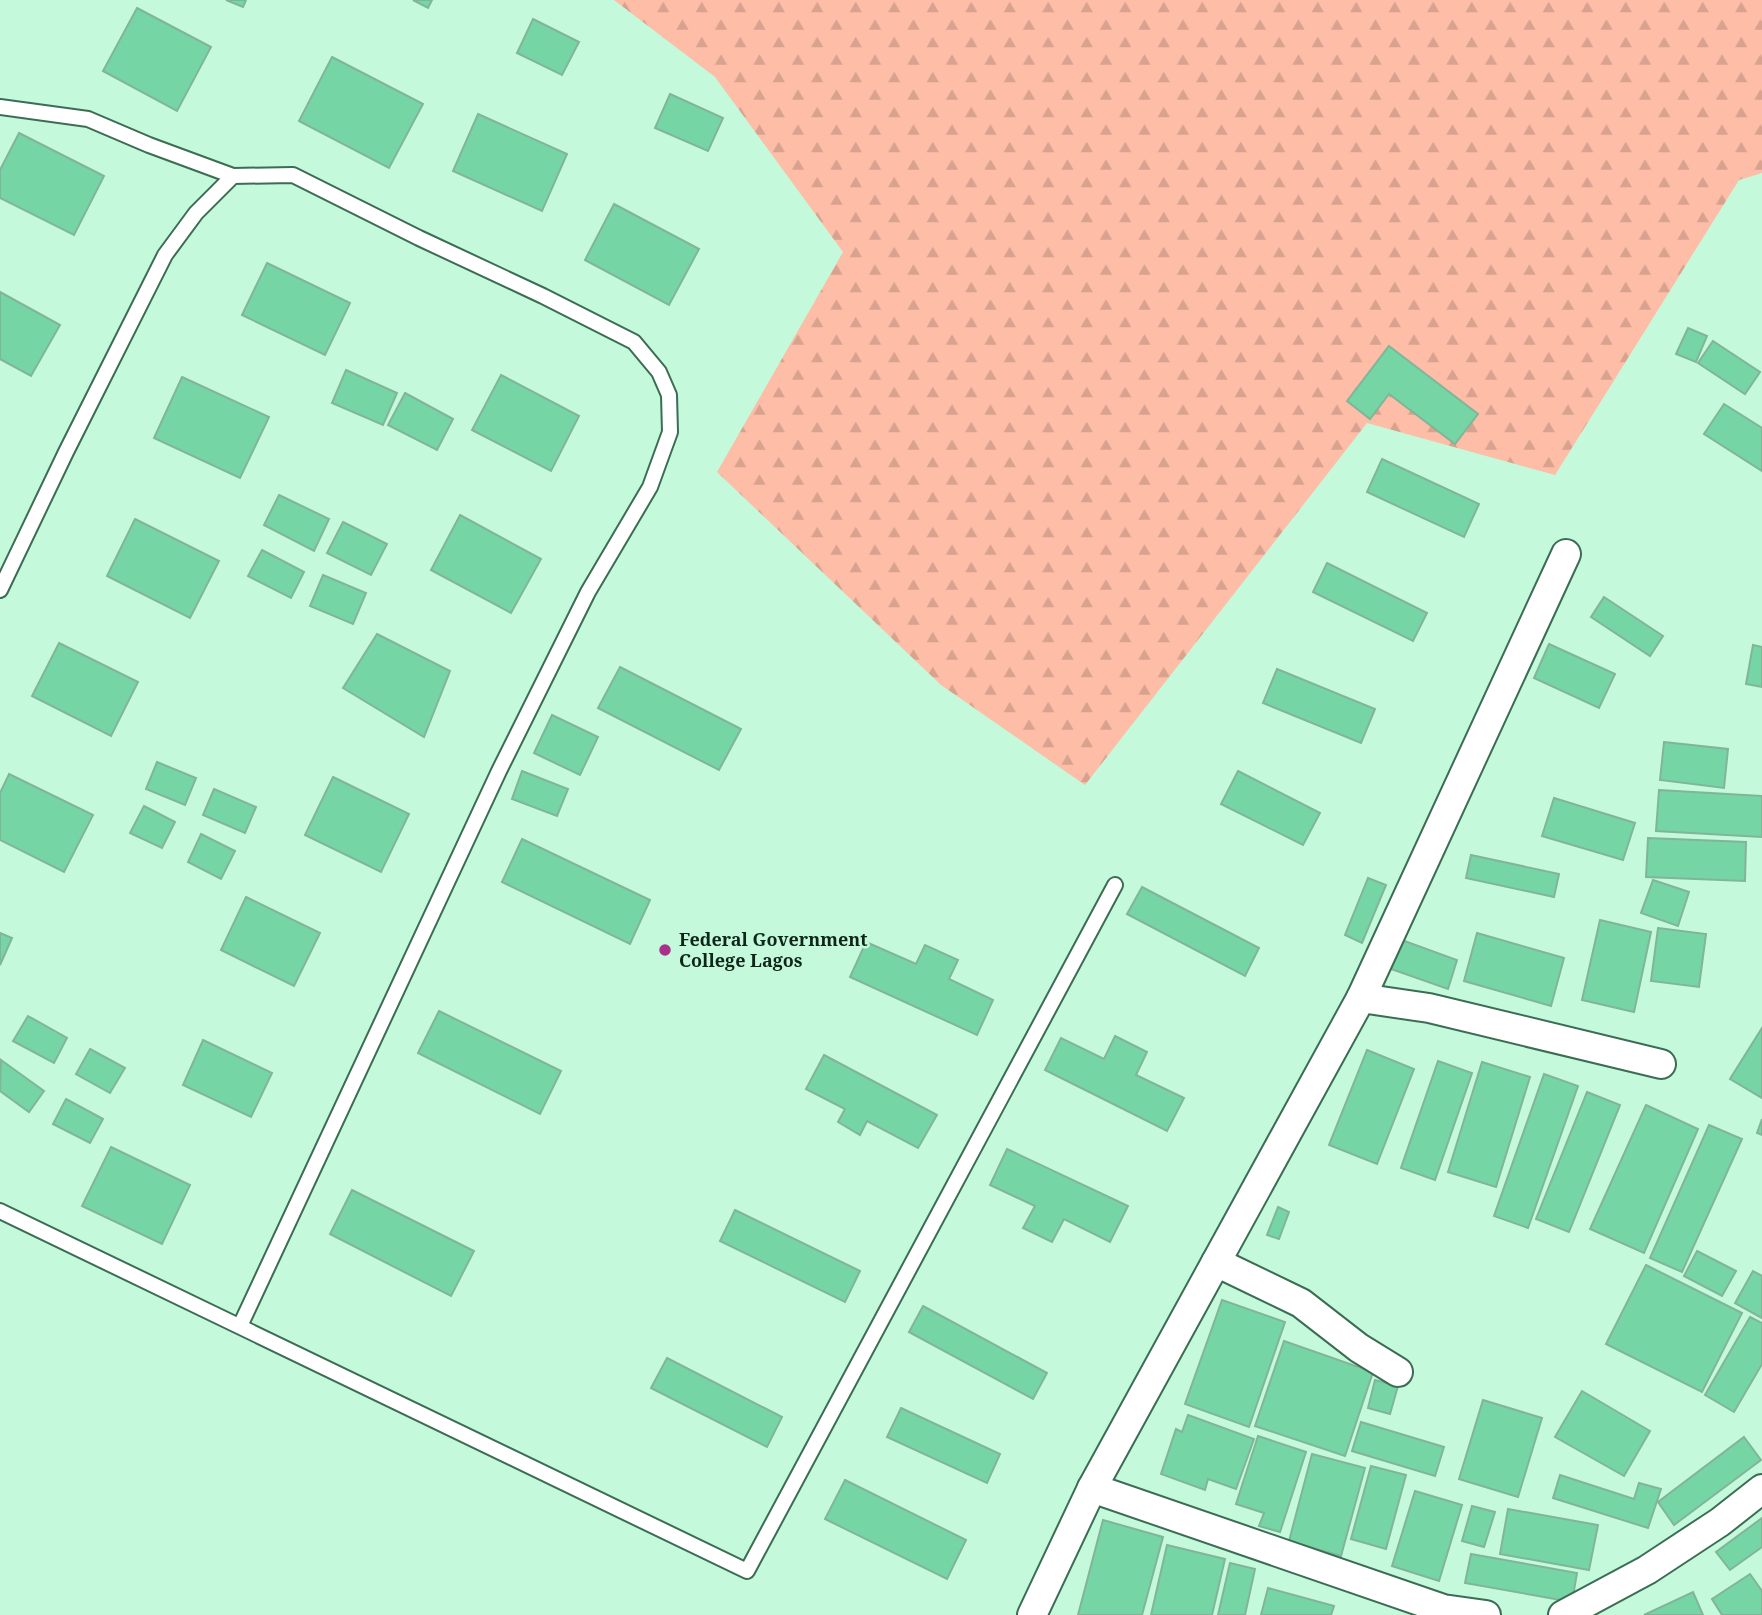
<svg xmlns="http://www.w3.org/2000/svg" width="1762" height="1615" font-family="'Noto Serif',serif">
<style>
.forest{fill:url(#forest-firs)}
.building{fill:#76d5a5;stroke:#81b599;stroke-width:2}
.lines{fill:none;stroke-linecap:round;stroke-linejoin:round}
.service-casing{stroke:#3c6d54;stroke-width:18}
.minor-casing{stroke:#3c6d54;stroke-width:32}
.service{stroke:#fff;stroke-width:14}
.minor{stroke:#fff;stroke-width:28}
.poi-dot{fill:#a83289;stroke:#c4f9db;stroke-width:2.5}
.labels{text-anchor:middle;stroke-width:5;stroke-linejoin:round;paint-order:stroke}
.poi-label{font-size:18px;font-weight:bold;fill:#10251a;stroke:#c4f9db;text-anchor:start}
</style>
<defs>
<pattern id="forest-firs" width="22" height="20" patternUnits="userSpaceOnUse" patternTransform="scale(1.75)"><rect width="22" height="20" fill="#fdbda7"/><path d="M5 1l3.5 6h-7zM16 11l3.5 6h-7z" fill="#d8a28f"/></pattern>
</defs>
<rect width="100%" height="100%" fill="#c4f9db"/>
<!-- forest -->
<path class="forest" d="M614,0H1762V173L1739,180L1555,475L1367,423L1085,785L941,685L717,472L843,252L715,77Z"/>
<!-- building -->
<g class="building">
<path d="M226,0H246L243,7Z"/>
<path d="M413,0H432L428,8Z"/>
<path d="M137,8L211,47L177,111L103,71Z"/>
<path d="M533,19L579,42L562,75L517,53Z"/>
<path d="M332,57L423,104L389,168L299,121Z"/>
<path d="M670,94L723,118L708,151L655,128Z"/>
<path d="M478,114L567,154L542,211L453,171Z"/>
<path d="M19,133L104,176L74,235L0,198V170Z"/>
<path d="M614,204L699,249L669,305L585,260Z"/>
<path d="M267,263L350,303L325,355L242,315Z"/>
<path d="M0,292L60,325L31,376L0,359Z"/>
<path d="M1688,328L1707,336L1696,362L1676,354Z"/>
<path d="M1713,341L1760,372L1745,394L1698,363Z"/>
<path d="M1389,346L1478,414L1455,444L1389,394L1370,419L1347,401Z"/>
<path d="M346,370L397,393L383,425L332,403Z"/>
<path d="M501,375L579,416L551,471L472,430Z"/>
<path d="M182,377L269,417L240,478L154,438Z"/>
<path d="M405,393L453,419L437,450L388,425Z"/>
<path d="M1724,404L1762,428V471L1704,434Z"/>
<path d="M1382,459L1479,504L1464,537L1367,492Z"/>
<path d="M279,495L329,519L314,551L264,525Z"/>
<path d="M460,515L541,559L511,613L431,570Z"/>
<path d="M135,519L219,561L190,618L107,576Z"/>
<path d="M343,522L387,544L371,575L327,553Z"/>
<path d="M262,550L304,572L291,598L248,576Z"/>
<path d="M1327,563L1427,613L1413,641L1313,592Z"/>
<path d="M323,575L366,593L353,624L310,606Z"/>
<path d="M1604,597L1663,636L1650,656L1591,617Z"/>
<path d="M377,634L450,671L424,737L343,688Z"/>
<path d="M59,643L138,682L111,736L32,696Z"/>
<path d="M1549,644L1615,674L1599,708L1534,678Z"/>
<path d="M1753,645L1762,647V687L1746,684Z"/>
<path d="M620,667L741,729L719,770L598,708Z"/>
<path d="M1277,669L1375,709L1361,743L1263,703Z"/>
<path d="M552,715L598,737L580,775L534,753Z"/>
<path d="M1664,742L1728,749L1724,788L1660,780Z"/>
<path d="M157,762L196,778L185,805L146,789Z"/>
<path d="M522,771L568,789L557,816L512,799Z"/>
<path d="M1238,771L1320,813L1303,845L1221,804Z"/>
<path d="M9,774L93,815L64,872L0,840V793Z"/>
<path d="M333,777L409,814L381,872L305,835Z"/>
<path d="M214,789L256,807L245,833L203,815Z"/>
<path d="M1659,790L1762,796V837L1656,831Z"/>
<path d="M1554,798L1635,823L1623,860L1542,836Z"/>
<path d="M144,806L175,822L162,848L130,833Z"/>
<path d="M201,834L235,851L221,879L188,862Z"/>
<path d="M1648,838L1746,842L1745,881L1646,877Z"/>
<path d="M522,839L650,900L630,944L502,882Z"/>
<path d="M1471,855L1559,874L1554,897L1466,878Z"/>
<path d="M1368,878L1386,885L1362,943L1345,935Z"/>
<path d="M1653,880L1689,892L1678,926L1641,913Z"/>
<path d="M1142,887L1259,948L1245,976L1127,914Z"/>
<path d="M246,897L320,933L294,986L221,950Z"/>
<path d="M1600,920L1651,932L1634,1012L1582,1000Z"/>
<path d="M1658,928L1706,934L1699,987L1651,981Z"/>
<path d="M0,933L12,938L0,965Z"/>
<path d="M1477,933L1564,958L1551,1006L1464,981Z"/>
<path d="M1399,939L1457,960L1448,989L1388,968Z"/>
<path d="M866,942L916,964L925,945L958,960L949,979L993,1000L977,1035L850,977Z"/>
<path d="M439,1011L561,1071L540,1114L418,1053Z"/>
<path d="M28,1016L67,1038L54,1063L13,1041Z"/>
<path d="M1762,1028V1098L1730,1079Z"/>
<path d="M1115,1036L1147,1052L1136,1075L1184,1098L1167,1131L1045,1070L1061,1038L1104,1059Z"/>
<path d="M203,1040L272,1073L251,1117L183,1085Z"/>
<path d="M90,1049L125,1068L110,1093L76,1074Z"/>
<path d="M1367,1050L1414,1069L1377,1164L1329,1145Z"/>
<path d="M824,1055L937,1115L918,1148L867,1121L860,1135L838,1122L845,1109L806,1089Z"/>
<path d="M1,1060L44,1091L29,1112L0,1091Z"/>
<path d="M1438,1061L1472,1073L1435,1180L1401,1168Z"/>
<path d="M1482,1062L1530,1077L1496,1187L1448,1172Z"/>
<path d="M1544,1074L1578,1086L1528,1228L1494,1216Z"/>
<path d="M1587,1092L1620,1105L1569,1232L1536,1219Z"/>
<path d="M66,1099L103,1119L90,1143L53,1124Z"/>
<path d="M1646,1105L1698,1129L1644,1253L1590,1229Z"/>
<path d="M1762,1119V1135L1757,1133Z"/>
<path d="M1709,1125L1742,1139L1682,1272L1650,1258Z"/>
<path d="M111,1147L190,1185L162,1244L82,1206Z"/>
<path d="M1007,1149L1128,1206L1110,1242L1064,1219L1052,1242L1023,1228L1035,1206L990,1185Z"/>
<path d="M352,1190L474,1251L451,1296L330,1234Z"/>
<path d="M1278,1207L1289,1212L1279,1239L1267,1235Z"/>
<path d="M735,1210L860,1271L845,1302L720,1241Z"/>
<path d="M1697,1251L1736,1271L1722,1296L1684,1276Z"/>
<path d="M1646,1265L1742,1313L1702,1392L1606,1344Z"/>
<path d="M1753,1271L1762,1276V1318L1735,1303Z"/>
<path d="M1222,1300L1285,1322L1249,1427L1185,1404Z"/>
<path d="M923,1306L1047,1373L1033,1399L909,1332Z"/>
<path d="M1750,1317L1762,1323V1364L1734,1412L1705,1395Z"/>
<path d="M1284,1341L1373,1372L1345,1456L1255,1426Z"/>
<path d="M667,1358L782,1417L767,1447L651,1388Z"/>
<path d="M1375,1380L1398,1386L1390,1414L1368,1408Z"/>
<path d="M1582,1391L1650,1431L1624,1476L1555,1437Z"/>
<path d="M1483,1400L1542,1418L1518,1497L1459,1479Z"/>
<path d="M901,1408L1000,1454L987,1483L887,1437Z"/>
<path d="M1188,1415L1254,1439L1236,1489L1208,1479L1205,1490L1161,1474L1176,1429L1182,1432Z"/>
<path d="M1361,1422L1444,1447L1435,1476L1352,1451Z"/>
<path d="M1258,1436L1306,1452L1280,1532L1259,1526L1264,1513L1236,1504Z"/>
<path d="M1744,1437L1761,1460L1674,1525L1658,1502Z"/>
<path d="M1312,1454L1365,1468L1341,1556L1289,1541Z"/>
<path d="M1371,1466L1406,1475L1386,1549L1351,1539Z"/>
<path d="M1560,1475L1634,1499L1639,1483L1661,1489L1648,1528L1553,1498Z"/>
<path d="M845,1480L966,1540L947,1579L825,1519Z"/>
<path d="M1415,1491L1462,1505L1439,1581L1392,1566Z"/>
<path d="M1472,1506L1495,1512L1484,1547L1462,1541Z"/>
<path d="M1508,1509L1598,1525L1589,1570L1500,1554Z"/>
<path d="M1762,1518V1547L1730,1570L1716,1552Z"/>
<path d="M1103,1520L1163,1537L1142,1615H1078Z"/>
<path d="M1167,1545L1225,1559L1212,1615H1151Z"/>
<path d="M1471,1554L1577,1573L1572,1602L1465,1583Z"/>
<path d="M1230,1563L1255,1569L1245,1615H1218Z"/>
<path d="M1750,1574L1762,1591V1615H1722L1712,1599Z"/>
<path d="M1268,1588L1334,1606L1331,1615H1261Z"/>
<path d="M1693,1592L1703,1615H1644Z"/>
</g>
<g class="lines">
<!-- service casing -->
<g class="service-casing">
<g id="service">
<path d="M0,107L88,119L149,145L233,176"/>
<path d="M0,590L66,452L165,255L196,213L233,176L293,175L419,238L543,296L634,342L659,372L669,395L670,432L650,487L588,592L499,771L240,1326"/>
<path d="M0,1211L747,1571L1115,885"/>
</g>
</g>
<!-- minor casing -->
<g class="minor-casing">
<g id="minor">
<path d="M1361,998L1429,1008L1661,1064"/>
<path d="M1216,1262L1301,1303L1359,1348L1398,1372"/>
<path d="M1092,1488L1443,1609L1486,1615"/>
<path d="M1032,1615L1092,1488L1361,998L1566,554"/>
<path d="M1563,1615L1647,1570L1720,1522L1762,1489"/>
</g>
</g>
<!-- service -->
<use href="#service" class="service"/>
<!-- minor -->
<use href="#minor" class="minor"/>
</g>
<!-- markers -->
<circle class="poi-dot" cx="665" cy="950" r="7"/>
<g class="labels">
<!-- poi labels -->
<g class="poi-label">
<text x="679" y="946">Federal Government<tspan x="679" dy="21">College Lagos</tspan></text>
</g>
</g>
</svg>
